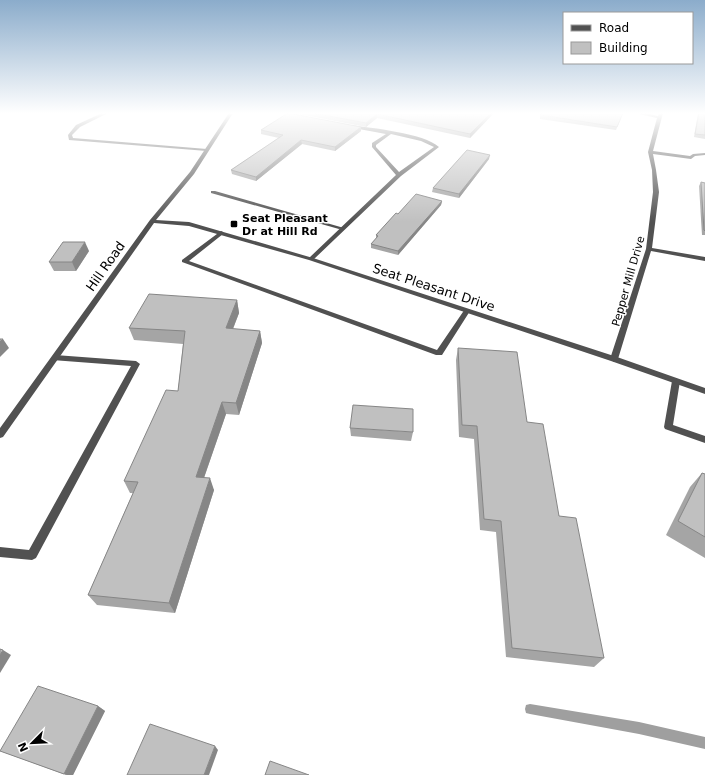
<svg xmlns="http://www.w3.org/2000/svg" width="705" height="775" font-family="'DejaVu Sans',sans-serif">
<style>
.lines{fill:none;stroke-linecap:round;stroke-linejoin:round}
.stream{fill:#9f9f9f;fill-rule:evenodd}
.service{fill:#515151;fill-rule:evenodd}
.minor{fill:#515151;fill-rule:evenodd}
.tertiary{fill:#515151;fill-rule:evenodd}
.wall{fill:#a5a5a5}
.shaded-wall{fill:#868686}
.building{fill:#c0c0c0;stroke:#868686}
.poi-dot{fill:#000;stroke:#fff;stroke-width:1.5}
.labels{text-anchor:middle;stroke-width:3;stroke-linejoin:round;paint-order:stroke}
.far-poi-label{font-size:11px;font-weight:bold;fill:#000;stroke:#fff;text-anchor:start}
.far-street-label{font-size:11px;fill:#000;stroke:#fff}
.street-label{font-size:13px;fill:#000;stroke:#fff}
</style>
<rect width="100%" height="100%" fill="#fff"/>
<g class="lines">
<!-- stream -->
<path class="stream" d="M530,704L639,722L705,737V749L639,734L530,714L526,713L525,709L526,705Z"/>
<!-- service -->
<g class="service">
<path d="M102,113H108L80,127L72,135L73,138L207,149L209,150L207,151L69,140L68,135L76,125Z"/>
<path d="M211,191H215L344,228L339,229L211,193Z"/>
<path d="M221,231L223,232V234L189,261L437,350L465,309H467L470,311L442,355H436L182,262V260Z"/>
<path d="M55,355L136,361L140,364L36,558L32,560L0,557V547L29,550L131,366L52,360L51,358Z"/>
<path d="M676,378L680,381L673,425L705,436V443L665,429L664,427L672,381Z"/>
</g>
<!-- minor -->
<g class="minor">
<path d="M635,113H645L658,116L659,113H663L653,151L690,156L693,154L705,153V155L695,156L691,159L653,154L656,170L659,192L652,248L705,257V261L651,251L618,359L614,362L610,359L646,249L653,192L652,170L648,152L657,118Z"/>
<path d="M350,125C371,128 424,133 439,147L401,176L313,260H309V258L396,175L372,147V143L386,134L348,127V126ZM391,134L421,141L434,147L399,172L376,147V145Z"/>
</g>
<!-- tertiary -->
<path class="tertiary" d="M229,113H233L194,174L156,220L189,222L313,258L617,357L705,388V394L611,361L309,260L189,226L154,223L3,437L0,438V428L150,220L190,172Z"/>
</g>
<!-- wall -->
<g class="wall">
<path d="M294,113H494L470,138L377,118L366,127Z"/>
<path d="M540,113H623L616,130L540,119Z"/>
<path d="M698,113H705V139L694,137Z"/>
<path d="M261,130L361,131L335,151L302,144L256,181L232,174L231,170L279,138L261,134Z"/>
<path d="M489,159L459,198L432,192L433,188Z"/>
<path d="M701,182L705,183V235H702L699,186Z"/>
<path d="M442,201L441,205L398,255L371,248V244L376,239V235L398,214Z"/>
<path d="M89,251L76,271H54L49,262Z"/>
<path d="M237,300L239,313L233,329L260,331L262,343L239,415L226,414L204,478L214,490L175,613L97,605L88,595L133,493H130L124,481L178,391L183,344L134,340L129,328Z"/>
<path d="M458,348L527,422L559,516L604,658L594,667L506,657L496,532L480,530L474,439L459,437L456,360Z"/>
<path d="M350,428L413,432L411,441L351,436Z"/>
<path d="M702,473L705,474V558L666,535L690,487Z"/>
<path d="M98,706L105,711L73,775H66L0,751Z"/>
</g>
<!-- shaded-wall -->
<g class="shaded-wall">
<path d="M491,113H494L470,138V134Z"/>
<path d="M377,114V118L366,127V123Z"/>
<path d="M361,127V131L335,151V147Z"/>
<path d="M301,140L302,144L256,181V177Z"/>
<path d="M490,155L489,159L459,198V194Z"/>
<path d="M442,201L441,205L398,255V251Z"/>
<path d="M85,242L89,251L76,271L72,262Z"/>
<path d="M237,300L239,313L228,341L226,328Z"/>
<path d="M260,331L262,343L239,415L236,403Z"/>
<path d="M3,339L9,348L0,357V342Z"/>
<path d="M222,402L226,414L200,489L196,477Z"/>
<path d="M210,478L214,490L175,613L169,603Z"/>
<path d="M3,650L11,655L0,673V655Z"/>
<path d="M98,706L105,711L73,775H67L64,774Z"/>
<path d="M215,746L218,750L209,775H204Z"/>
</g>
<!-- building -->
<g class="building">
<path d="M288,113L361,127L335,147L301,140L256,177L231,170L283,135L261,130Z"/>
<path d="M313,113H491L470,134L377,114L366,123Z"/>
<path d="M541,113H623L617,127L541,115Z"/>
<path d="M699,113H705V135L695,134Z"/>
<path d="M467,150L490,155L459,194L433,188Z"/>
<path d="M701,182L705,183V231L704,230Z"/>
<path d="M416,194L442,201L398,251L371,244L378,236L376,235L396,213L398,214Z"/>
<path d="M63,242H85L72,262H49Z"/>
<path d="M149,294L237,300L226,328L260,331L236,403L222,402L196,477L210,478L169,603L88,595L138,482L124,481L166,390L178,391L185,331L129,328Z"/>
<path d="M0,339H3L0,342Z"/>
<path d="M458,348L517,352L527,422L543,424L559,516L576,518L604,658L512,648L501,521L484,519L477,426L462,425Z"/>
<path d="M353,405L413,409V432L350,428Z"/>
<path d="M702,473L705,474V537L678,521Z"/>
<path d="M0,649L3,650L0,655Z"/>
<path d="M38,686L98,706L64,774L0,751Z"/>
<path d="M150,724L215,746L204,775H127Z"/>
<path d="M270,761L309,775H265Z"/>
</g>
<!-- sky -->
<linearGradient id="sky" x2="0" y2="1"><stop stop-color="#8baccb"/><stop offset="0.51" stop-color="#fff"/><stop offset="1" stop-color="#fff" stop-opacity="0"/></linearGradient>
<rect width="705" height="222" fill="url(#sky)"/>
<!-- markers -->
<rect class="poi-dot" x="230" y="220" width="8" height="8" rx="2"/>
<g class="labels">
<!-- far-poi labels -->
<g class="far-poi-label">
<text x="242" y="222">Seat Pleasant<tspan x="242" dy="13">Dr at Hill Rd</tspan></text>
</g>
<!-- far-street labels -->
<g class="far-street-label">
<text transform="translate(628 281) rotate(-74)" y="4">Pepper Mill Drive</text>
</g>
<!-- street labels -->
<g class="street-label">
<text transform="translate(105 266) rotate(-55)" y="5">Hill Road</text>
<text transform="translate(434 287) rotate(18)" y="5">Seat Pleasant Drive</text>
</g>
</g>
<!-- legend -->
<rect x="563" y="12" width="130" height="52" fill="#ffffff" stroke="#999999"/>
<rect x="571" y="25" width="20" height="6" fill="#515151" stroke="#999999"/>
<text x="599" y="32" font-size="12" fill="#000000">Road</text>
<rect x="571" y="42" width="20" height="12" fill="#c0c0c0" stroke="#999999"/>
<text x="599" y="52" font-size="12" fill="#000000">Building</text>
<!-- north arrow -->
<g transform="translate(32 743) rotate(246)" stroke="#ffffff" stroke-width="3" paint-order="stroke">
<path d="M0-3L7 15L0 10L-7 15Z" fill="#000000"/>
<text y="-6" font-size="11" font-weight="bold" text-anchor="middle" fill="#000000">N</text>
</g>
</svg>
